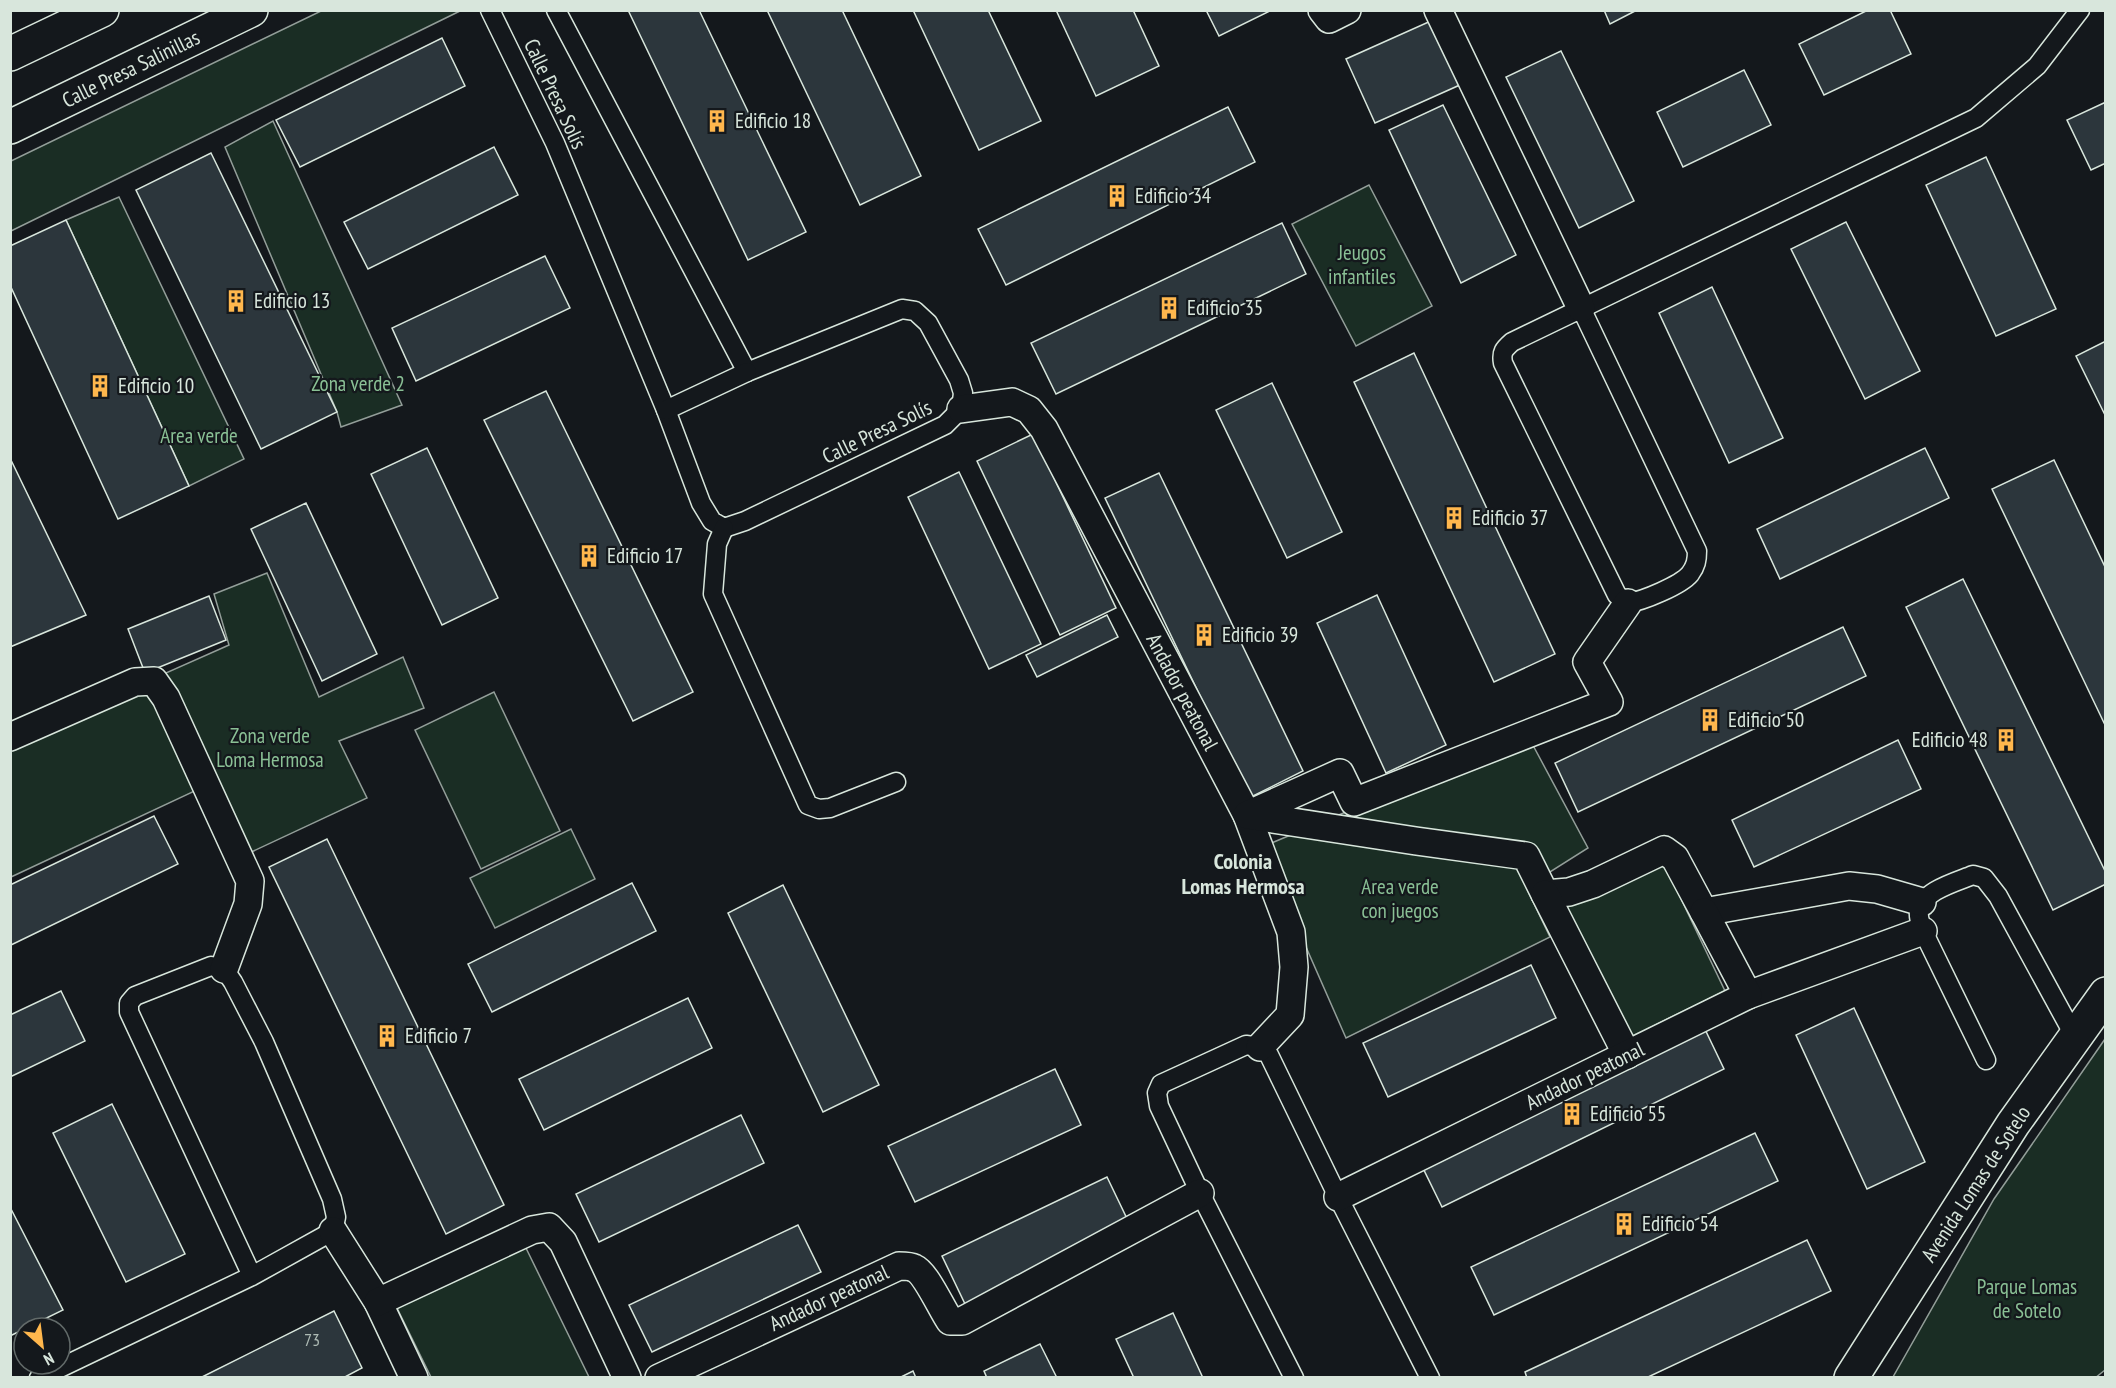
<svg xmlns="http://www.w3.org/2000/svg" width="2116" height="1388" font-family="'PT Sans Narrow',sans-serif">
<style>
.green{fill:#1a2d24;stroke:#939e99;stroke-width:1.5}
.building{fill:#2c363c;stroke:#d8e6dc;stroke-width:1.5}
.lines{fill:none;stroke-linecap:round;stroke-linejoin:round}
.service-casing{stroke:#d8e6dc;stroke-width:21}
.pedestrian-casing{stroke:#d8e6dc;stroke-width:30}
.minor-casing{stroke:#d8e6dc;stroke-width:36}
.secondary-casing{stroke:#d8e6dc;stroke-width:36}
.service{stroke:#14181c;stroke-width:18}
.pedestrian{stroke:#14181c;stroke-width:27}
.minor{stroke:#14181c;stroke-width:33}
.secondary{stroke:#14181c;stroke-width:33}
.labels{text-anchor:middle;stroke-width:4.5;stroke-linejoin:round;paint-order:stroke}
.number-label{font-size:18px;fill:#adbab4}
.street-label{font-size:21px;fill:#d8e6dc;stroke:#14181c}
.poi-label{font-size:21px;fill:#d8e6dc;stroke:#14181c;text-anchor:start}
.park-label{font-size:21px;fill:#8ac095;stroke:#14181c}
.neighbourhood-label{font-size:22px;font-weight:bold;fill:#d8e6dc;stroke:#14181c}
</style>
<rect width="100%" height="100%" fill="#14181c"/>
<!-- green -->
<g class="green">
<path d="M321,11H460L11,231V161Z"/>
<path d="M273,121L402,405L341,427L337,412L225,147Z"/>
<path d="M1369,185L1432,306L1356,346L1292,224Z"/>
<path d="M119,197L244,459L189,486L66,220Z"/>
<path d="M267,573L319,697L403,657L424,708L339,741L367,798L245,855L159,676L229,645L214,594Z"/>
<path d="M149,688L199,789L11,877L10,750Z"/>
<path d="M494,692L560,831L481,869L415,730Z"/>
<path d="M1528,736L1588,848L1526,887L1550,937L1346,1038L1262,847Z"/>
<path d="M571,829L595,879L495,928L470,878Z"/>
<path d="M1662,859L1725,991L1624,1040L1561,908Z"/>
<path d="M2105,1039V1370L2095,1378L1893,1377L1994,1199Z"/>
<path d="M524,1244L589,1377H431L396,1306Z"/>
</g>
<!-- building -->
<g class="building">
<path d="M628,10H699L806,232L748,260Z"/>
<path d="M767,10H842L921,176L860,205Z"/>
<path d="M913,10H988L1041,121L979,150Z"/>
<path d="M1056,10H1133L1159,66L1096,96Z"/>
<path d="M1206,10H1272L1219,36Z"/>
<path d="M1604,10H1637L1610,24Z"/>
<path d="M1868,10H1890L1911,54L1824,95L1799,44Z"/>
<path d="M1433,20L1462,84L1375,123L1346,59Z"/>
<path d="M442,38L465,86L300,167L276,120Z"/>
<path d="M1561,51L1634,201L1579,228L1506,77Z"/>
<path d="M1744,70L1771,125L1683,167L1657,112Z"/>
<path d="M2106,102V163L2091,170L2067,120Z"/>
<path d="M1443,105L1516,255L1461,283L1389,130Z"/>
<path d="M1228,107L1255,162L1006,285L978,229Z"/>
<path d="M494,147L518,195L368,269L344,222Z"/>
<path d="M211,153L337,412L261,449L136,190Z"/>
<path d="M1986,157L2056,309L1996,336L1926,185Z"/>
<path d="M66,220L189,486L118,519L10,285V246Z"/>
<path d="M1846,222L1920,371L1865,399L1791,249Z"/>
<path d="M1282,223L1306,274L1056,394L1031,343Z"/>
<path d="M545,256L570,308L416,381L392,328Z"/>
<path d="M1712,287L1783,438L1729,463L1659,313Z"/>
<path d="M2106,341V417L2076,356Z"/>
<path d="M1414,353L1555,654L1494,682L1354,382Z"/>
<path d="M1272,383L1342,532L1287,558L1216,410Z"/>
<path d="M546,391L693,692L633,721L484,420Z"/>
<path d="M1033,434L1116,608L1060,635L977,461Z"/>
<path d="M427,448L498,598L442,625L371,474Z"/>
<path d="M1925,448L1949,498L1780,579L1757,529Z"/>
<path d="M10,458L86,615L10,647Z"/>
<path d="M2054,460L2106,569V727L1992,489Z"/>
<path d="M959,472L1041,644L989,669L908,497Z"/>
<path d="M1159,473L1303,771L1249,798L1105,498Z"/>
<path d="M306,503L377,654L322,681L251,529Z"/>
<path d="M1963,579L2106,873V884L2053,910L1906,607Z"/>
<path d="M1377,595L1446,745L1386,773L1317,623Z"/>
<path d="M209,596L226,640L145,673L128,629Z"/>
<path d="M1107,615L1118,637L1037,677L1026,655Z"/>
<path d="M1843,627L1866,676L1578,812L1555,763Z"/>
<path d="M1898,740L1921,789L1754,867L1732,820Z"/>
<path d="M154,816L178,864L11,945L10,885Z"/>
<path d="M327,839L504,1205L446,1234L269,867Z"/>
<path d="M632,883L656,931L492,1012L468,964Z"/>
<path d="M783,885L879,1085L823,1112L728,913Z"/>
<path d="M1531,965L1556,1018L1388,1097L1363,1043Z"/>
<path d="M61,991L85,1041L10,1077V1015Z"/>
<path d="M688,998L712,1048L544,1130L519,1079Z"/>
<path d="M1854,1008L1925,1162L1867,1189L1796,1035Z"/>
<path d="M1701,1021L1724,1069L1442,1207L1419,1160Z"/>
<path d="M1055,1069L1081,1125L915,1202L888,1146Z"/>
<path d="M112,1104L185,1254L126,1282L53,1133Z"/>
<path d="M741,1115L764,1163L599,1242L576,1194Z"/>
<path d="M1755,1133L1778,1181L1494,1315L1471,1267Z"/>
<path d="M1107,1177L1131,1227L966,1306L942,1256Z"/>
<path d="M10,1207L63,1310L10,1336Z"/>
<path d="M798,1225L821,1272L652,1352L629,1305Z"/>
<path d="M1807,1240L1831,1291L1646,1378H1527L1525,1372Z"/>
<path d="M334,1311L362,1368L343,1378H200Z"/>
<path d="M1173,1313L1203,1378H1134L1116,1339Z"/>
<path d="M1040,1344L1057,1378H987L984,1371Z"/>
<path d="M913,1371L916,1378H899Z"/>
</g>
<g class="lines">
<!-- service casing -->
<g class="service-casing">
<g id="service">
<path d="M490,10L555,143L666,410L701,503L712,521L724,528L745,521L945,425L961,409L963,393L959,380L928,323L915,311L902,309L747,372L556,10"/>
<path d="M1581,308L1697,551C1697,560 1696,566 1690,574C1681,585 1643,601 1628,603L1617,595L1503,363C1501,352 1504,349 1512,342L1976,118L2037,66L2080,10"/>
<path d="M666,410L747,372"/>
<path d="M724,528L717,544L713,594L808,805L819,809L830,808L896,782"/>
<path d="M1986,1060L1923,931C1921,925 1918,918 1919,912C1921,891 1956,882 1973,875L1984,878L1998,896L2075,1037"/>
<path d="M39,1378L252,1276L333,1231L336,1217L332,1199L264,1042L233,982L224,969L211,966L135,996L129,1003V1012L252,1276"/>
<path d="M1294,1378L1200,1193L1159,1106L1157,1093L1161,1084L1246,1045L1260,1047L1269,1055L1338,1197L1430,1378"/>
</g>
</g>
<!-- pedestrian casing -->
<g class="pedestrian-casing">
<g id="pedestrian">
<path d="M1322,10L1329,19L1347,10"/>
<path d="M1438,10L1581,308"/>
<path d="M961,409L1012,402L1029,410L1044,429L1247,815L1291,932L1294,967L1290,1015L1260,1047"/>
<path d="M1628,603L1587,662L1609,702L1354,802L1340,773L1247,815L1416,841L1526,856L1545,894L1569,892L1593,884L1664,850L1675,858L1704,912L1849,886L1877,889L1922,902"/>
<path d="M10,737L135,682L154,681L166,698L250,881L248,904L224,969"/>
<path d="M1545,894L1627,1055"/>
<path d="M1748,995L1923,931"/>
<path d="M1338,1197L1748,995L1704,912"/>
<path d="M333,1231L378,1302L414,1378"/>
<path d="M378,1302L532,1230L549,1227L563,1242L627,1378"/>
<path d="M659,1378L899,1266C903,1266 910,1266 914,1268C926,1273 941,1308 950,1321H962L1200,1193"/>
</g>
</g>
<!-- minor casing -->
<g class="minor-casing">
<g id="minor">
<path d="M10,54L102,10"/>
<path d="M10,127L251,10"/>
</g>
</g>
<!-- secondary casing -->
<g class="secondary-casing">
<path id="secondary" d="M1851,1378L2013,1124L2106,994"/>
</g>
<!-- service -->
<use href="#service" class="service"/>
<!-- pedestrian -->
<use href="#pedestrian" class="pedestrian"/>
<!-- minor -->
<use href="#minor" class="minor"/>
<!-- secondary -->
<use href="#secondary" class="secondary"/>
</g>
<!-- icons -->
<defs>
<g id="building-bare" transform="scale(1.8)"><path d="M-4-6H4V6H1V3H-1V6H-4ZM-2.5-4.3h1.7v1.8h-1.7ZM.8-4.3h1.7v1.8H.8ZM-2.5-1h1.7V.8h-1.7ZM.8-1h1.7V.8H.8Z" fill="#ffb74d" stroke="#14181c" stroke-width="2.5" paint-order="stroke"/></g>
</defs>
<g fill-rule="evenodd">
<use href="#building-bare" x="717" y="121"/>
<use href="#building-bare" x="1117" y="196"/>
<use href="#building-bare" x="236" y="301"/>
<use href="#building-bare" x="1169" y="308"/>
<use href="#building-bare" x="100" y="386"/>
<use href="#building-bare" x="1454" y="518"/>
<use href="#building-bare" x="589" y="556"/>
<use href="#building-bare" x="1204" y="635"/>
<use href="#building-bare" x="1710" y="720"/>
<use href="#building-bare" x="2006" y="740"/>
<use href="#building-bare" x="387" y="1036"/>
<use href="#building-bare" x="1572" y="1114"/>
<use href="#building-bare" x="1624" y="1224"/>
</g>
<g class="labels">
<!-- number labels -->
<g class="number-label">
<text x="312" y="1346">73</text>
</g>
<!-- street labels -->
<g class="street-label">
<text transform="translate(131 69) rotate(-26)" y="7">Calle Presa Salinillas</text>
<text transform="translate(555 94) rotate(65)" y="7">Calle Presa Solís</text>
<text transform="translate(877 432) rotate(-26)" y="7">Calle Presa Solís</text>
<text transform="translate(1182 692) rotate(62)" y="7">Andador peatonal</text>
<text transform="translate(1585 1076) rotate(-26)" y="7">Andador peatonal</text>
<text transform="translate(1976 1184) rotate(-57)" y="7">Avenida Lomas de Sotelo</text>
<text transform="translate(829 1298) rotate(-25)" y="7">Andador peatonal</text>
</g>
<!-- poi labels -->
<g class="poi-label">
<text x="735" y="128">Edificio 18</text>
<text x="1135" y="203">Edificio 34</text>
<text x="254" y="308">Edificio 13</text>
<text x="1187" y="315">Edificio 35</text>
<text x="118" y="393">Edificio 10</text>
<text x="1472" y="525">Edificio 37</text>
<text x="607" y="563">Edificio 17</text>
<text x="1222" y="642">Edificio 39</text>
<text x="1728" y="727">Edificio 50</text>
<text x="1988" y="747" text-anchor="end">Edificio 48</text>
<text x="405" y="1043">Edificio 7</text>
<text x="1590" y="1121">Edificio 55</text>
<text x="1642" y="1231">Edificio 54</text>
</g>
<!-- park labels -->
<g class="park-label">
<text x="1362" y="260">Jeugos<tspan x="1362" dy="24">infantiles</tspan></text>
<text x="358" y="391">Zona verde 2</text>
<text x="199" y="443">Area verde</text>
<text x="270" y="743">Zona verde<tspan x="270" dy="24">Loma Hermosa</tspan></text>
<text x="1400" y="894">Area verde<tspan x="1400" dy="24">con juegos</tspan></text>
<text x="2027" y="1294">Parque Lomas<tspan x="2027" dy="24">de Sotelo</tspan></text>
</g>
<!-- neighbourhood labels -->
<g class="neighbourhood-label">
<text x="1243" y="869">Colonia<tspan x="1243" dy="25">Lomas Hermosa</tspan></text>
</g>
</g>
<!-- border -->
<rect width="2116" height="1388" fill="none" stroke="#d8e6dc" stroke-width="24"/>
<!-- north arrow -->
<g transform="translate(42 1346) rotate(152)"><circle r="28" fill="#14181c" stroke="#626a69" stroke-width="1.5"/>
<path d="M0-4.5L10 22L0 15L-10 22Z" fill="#ffb74d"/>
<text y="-9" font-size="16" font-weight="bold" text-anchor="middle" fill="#d8e6dc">N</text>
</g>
</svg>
